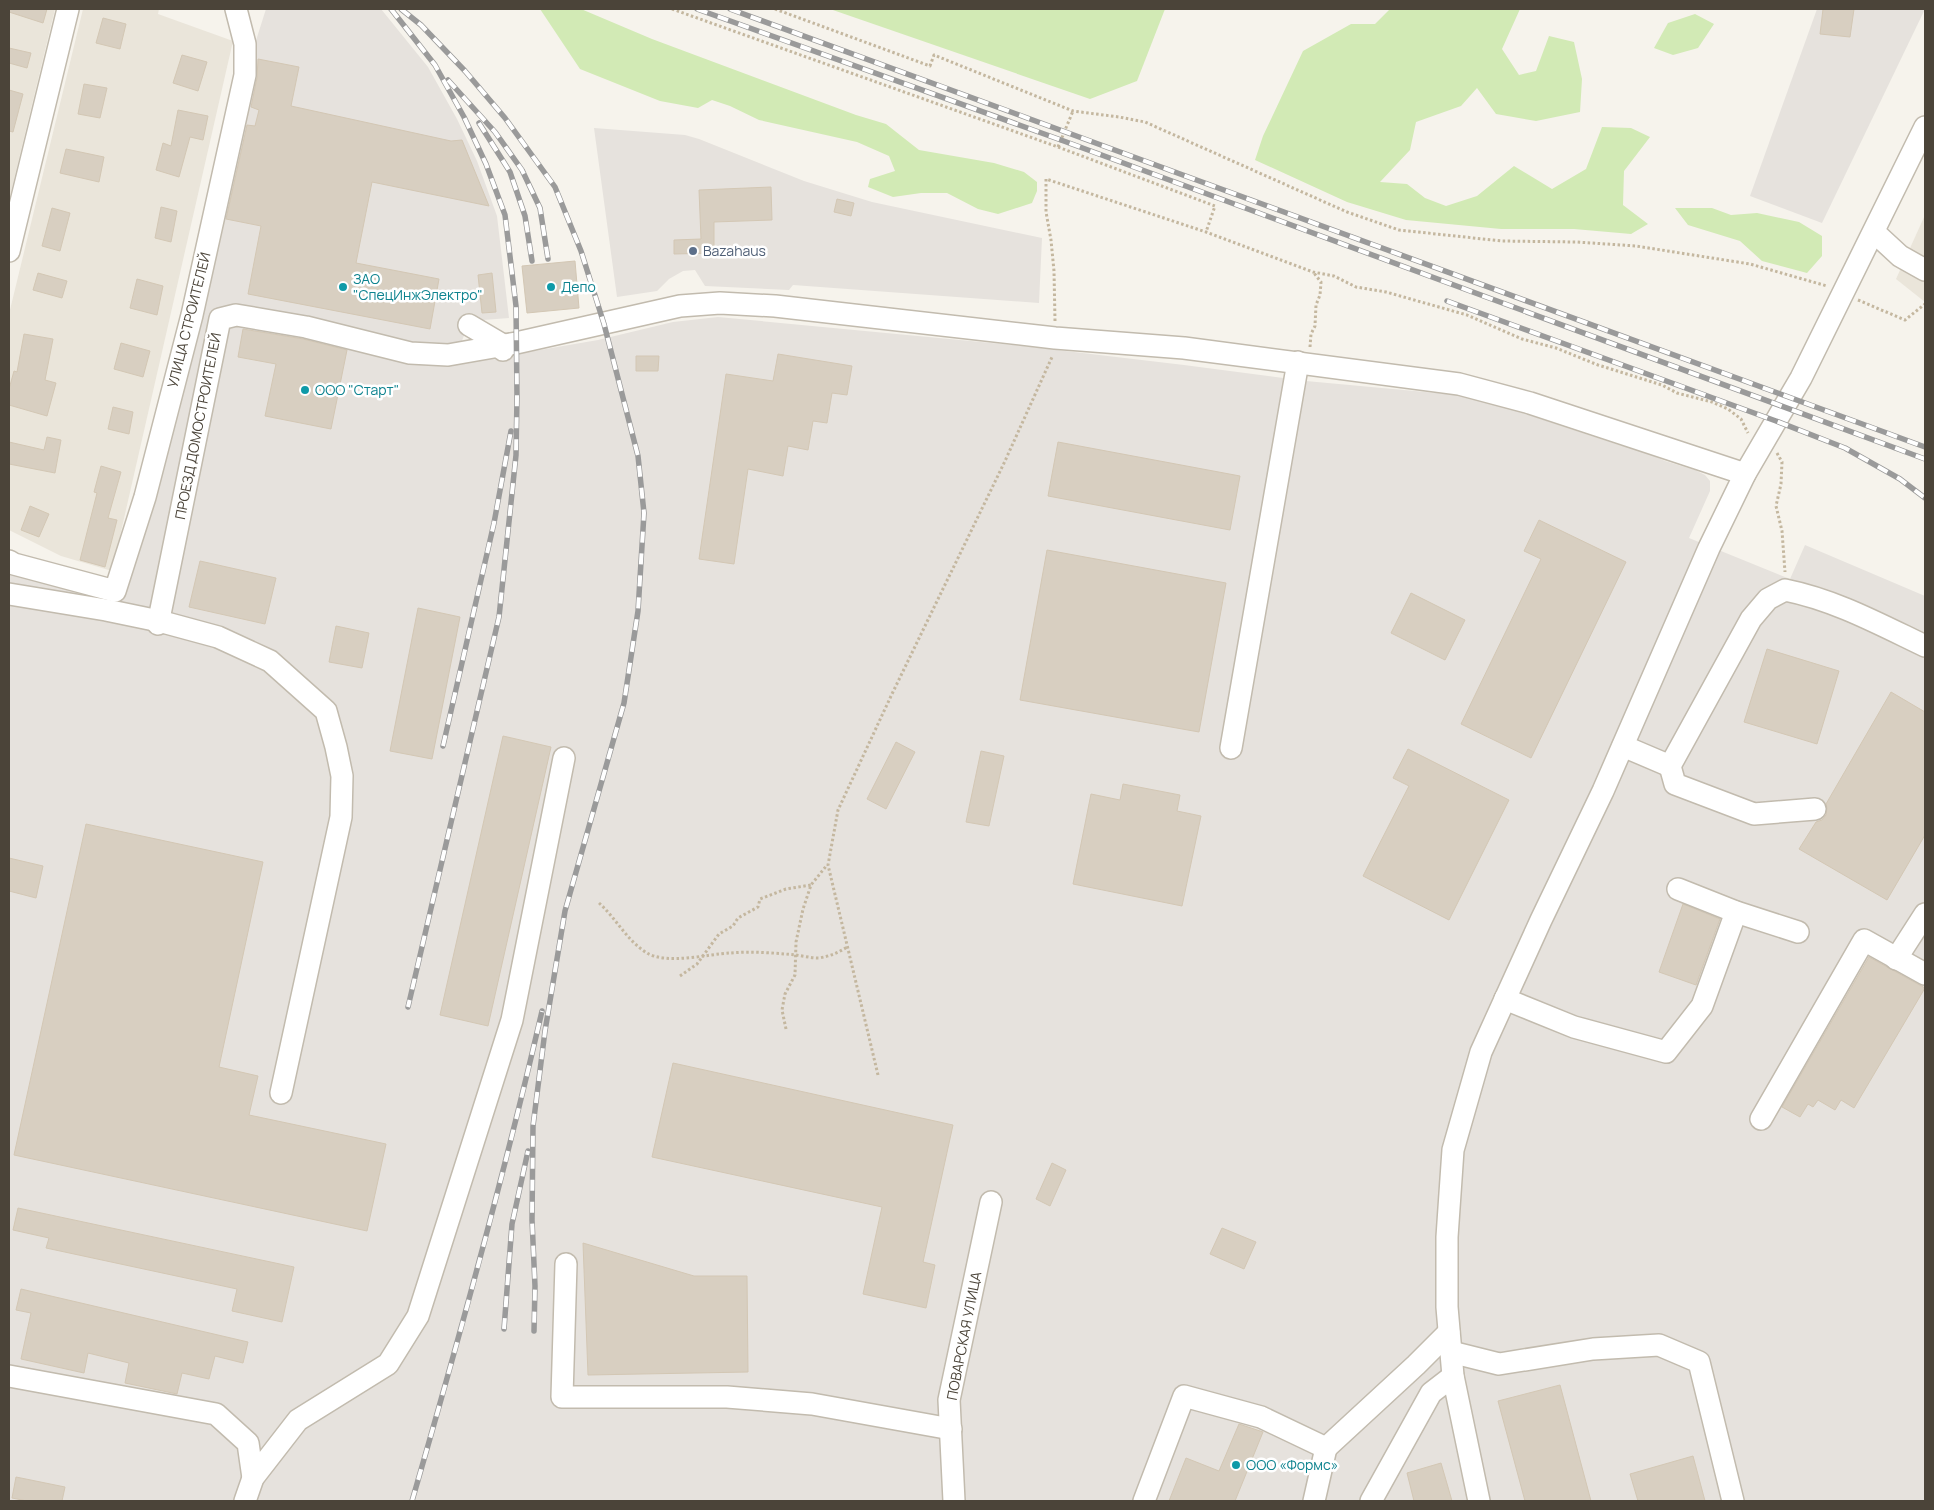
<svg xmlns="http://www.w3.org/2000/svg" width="1934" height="1510" font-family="Manrope,sans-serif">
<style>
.residential{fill:#eae5da}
.industrial{fill:#e6e2dd}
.green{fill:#d2eab5}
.building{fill:#d8cfc1;stroke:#d3c7b4}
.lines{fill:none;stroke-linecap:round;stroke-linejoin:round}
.minor-casing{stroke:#c2bbae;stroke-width:24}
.path{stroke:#c4b79f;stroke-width:3;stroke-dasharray:2.5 2.5;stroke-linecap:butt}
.minor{stroke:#fff;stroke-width:21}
.rail-casing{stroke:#9a9a9a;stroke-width:5.5}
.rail{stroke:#fff;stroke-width:4;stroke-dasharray:11;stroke-linecap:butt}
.service-dot{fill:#5c6f8a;stroke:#fff;stroke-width:2}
.culture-dot{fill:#0f9aa8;stroke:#fff;stroke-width:2}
.labels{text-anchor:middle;stroke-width:5;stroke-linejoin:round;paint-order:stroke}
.service-label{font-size:14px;fill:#4e5e75;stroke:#fff;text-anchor:start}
.culture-label{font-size:14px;fill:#0d838f;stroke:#fff;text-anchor:start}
.street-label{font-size:14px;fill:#4b4439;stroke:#fff}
</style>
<rect width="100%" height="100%" fill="#f6f3ec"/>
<!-- residential -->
<g class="residential">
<path d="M9,9H55L9,200Z"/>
<path d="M83,9H159L158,14L233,41L112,571L61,556L9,530V314Z"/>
<path d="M1925,215V302L1896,279Z"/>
</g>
<!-- industrial -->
<g class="industrial">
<path d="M266,9H381L428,67L457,119L477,161L497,216L509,318L470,321L452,365L598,340L673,322L718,317L1023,346L1184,365L1306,381L1458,395L1507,408L1619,445L1641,450L1665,461L1695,470L1705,475L1710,481V491L1689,538L1790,579L1805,545L1925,596V1501H9V561L114,591L245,75Z"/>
<path d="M1817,9H1925L1822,223L1750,196Z"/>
<path d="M594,128L685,135L699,139L804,181L872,202L1042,238L1039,303L793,285L789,290L705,286L695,270L683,271L669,279L657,291L617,297Z"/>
</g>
<!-- green -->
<g class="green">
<path d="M540,9H581L652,39L856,115L886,124L919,150L994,163L1024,172L1037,182V191L1032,203L998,214L978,209L947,193H921L893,197L868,187L870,179L895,171L889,156L857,142L759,120L730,106L712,100L698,108L660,101L580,69Z"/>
<path d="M830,9H1165L1137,81L1090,99Z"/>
<path d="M1390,9H1520L1502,49L1519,75L1536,71L1549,36L1574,42L1582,79L1580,112L1536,121L1496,114L1477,88L1461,106L1416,122L1410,150L1380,182L1407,184L1425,198L1446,206L1477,196L1514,166L1552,189L1586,169L1602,127L1631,128L1650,137L1624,171L1623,205L1648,224L1631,234L1574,229H1501L1406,220L1347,202L1255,160L1263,136L1303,51L1351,24H1375Z"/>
<path d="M1695,14L1714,24L1698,48L1673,55L1654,48L1668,23Z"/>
<path d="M1675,208H1712L1731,215L1757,213L1799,222L1822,236V256L1807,273L1762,261L1740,241L1688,225Z"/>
</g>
<!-- building -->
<g class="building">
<path d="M9,9H47L43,23L9,12Z"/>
<path d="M1823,9H1854L1850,37L1820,34Z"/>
<path d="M103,18L126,24L120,49L96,43Z"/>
<path d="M9,48L31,53L27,68L9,63Z"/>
<path d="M182,55L207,62L198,91L173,83Z"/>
<path d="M258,59L299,67L291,106L451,141L462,140L489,206L372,182L356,263L439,279L430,329L248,294L261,226L226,219L247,125L255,126L259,110L251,107L257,78Z"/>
<path d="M84,84L107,88L100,118L78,114Z"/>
<path d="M9,90L23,94L13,132L9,131Z"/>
<path d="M178,110L208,116L203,140L190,137L179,177L156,170L163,143L171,146Z"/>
<path d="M66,149L104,157L99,182L60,173Z"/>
<path d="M771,187L772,220L714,222V253L674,254V240L701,239L699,190Z"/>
<path d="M837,199L854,203L851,216L834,212Z"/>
<path d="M161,207L177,211L171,242L155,238Z"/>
<path d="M52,208L70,213L60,251L42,246Z"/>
<path d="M575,261L579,308L527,313L522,266Z"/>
<path d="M38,273L67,281L62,298L33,290Z"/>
<path d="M492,273L496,312L482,313L478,275Z"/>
<path d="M137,279L163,286L157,315L130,308Z"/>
<path d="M243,329L303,339L347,350L331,429L265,416L276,364L238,357Z"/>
<path d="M24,334L53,339L45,380L56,383L47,416L9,405V389L14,371L17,372Z"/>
<path d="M121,343L150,351L143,377L114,369Z"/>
<path d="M778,354L852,366L847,395L832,393L827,423L813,421L808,450L788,446L783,476L748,469L734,564L699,559L726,374L773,381Z"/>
<path d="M636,356H659L658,371H636Z"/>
<path d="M113,407L133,412L129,434L108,429Z"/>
<path d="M47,437L61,440L55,473L9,464V442L44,450Z"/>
<path d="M1058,442L1240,476L1230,530L1048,496Z"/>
<path d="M101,466L121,472L108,518L117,520L105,567L80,560L97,493L94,492Z"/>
<path d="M30,506L49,514L39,537L21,530Z"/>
<path d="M1539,520L1626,562L1531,758L1461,724L1541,559L1524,551Z"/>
<path d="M1047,550L1226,583L1199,732L1020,700Z"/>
<path d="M200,561L276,578L265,624L189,607Z"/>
<path d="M1411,593L1465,620L1445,660L1391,633Z"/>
<path d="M418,608L460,617L432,759L390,751Z"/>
<path d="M336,626L369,633L362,668L329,662Z"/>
<path d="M1767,649L1839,671L1817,744L1744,722Z"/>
<path d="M1891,692L1925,712V835L1887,900L1799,849L1816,822L1822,820L1826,815L1827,808L1826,804Z"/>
<path d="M503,736L551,747L488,1026L440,1015Z"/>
<path d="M896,742L915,752L886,809L867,799Z"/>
<path d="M1408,749L1509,800L1449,920L1363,876L1409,786L1393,778Z"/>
<path d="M981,751L1004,756L989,826L966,822Z"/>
<path d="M1123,784L1180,795L1177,811L1201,816L1182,906L1073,884L1091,794L1120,800Z"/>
<path d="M86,824L263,862L219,1067L258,1076L249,1115L386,1144L367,1231L14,1155Z"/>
<path d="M9,858L43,866L36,898L9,891Z"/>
<path d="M1683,904L1720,919L1696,985L1659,972Z"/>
<path d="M1869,957L1925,988L1854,1108L1841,1100L1835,1110L1818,1100L1813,1107L1808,1104L1800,1117L1782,1107Z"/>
<path d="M673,1063L953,1125L923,1262L935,1265L926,1308L863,1294L882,1207L652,1157Z"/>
<path d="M1052,1163L1066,1170L1050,1206L1036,1199Z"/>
<path d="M18,1208L294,1267L282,1322L232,1311L237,1289L46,1248L49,1238L13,1230Z"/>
<path d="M1222,1228L1256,1242L1244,1269L1210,1254Z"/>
<path d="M583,1243L694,1276H747L748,1372L588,1375Z"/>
<path d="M21,1289L248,1342L243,1363L215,1356L209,1379L182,1373L177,1394L125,1383L129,1363L88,1353L84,1373L21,1359L31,1313L16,1310Z"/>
<path d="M1560,1385L1591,1501H1525L1498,1401Z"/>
<path d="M1239,1424L1263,1432L1235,1501H1169L1186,1458L1219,1471Z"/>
<path d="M1693,1456L1705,1501H1638L1630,1474Z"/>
<path d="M1441,1463L1452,1501H1414L1407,1473Z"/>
<path d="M16,1477L65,1487L62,1501H27L12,1498Z"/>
</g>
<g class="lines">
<!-- minor casing -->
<g class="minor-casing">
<g id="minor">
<path d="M1874,232L1900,256L1925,270"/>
<path d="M9,251L68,9"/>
<path d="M469,325L503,345V350"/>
<path d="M9,561L14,564L115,591L145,497L192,315L245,75V44L236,9"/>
<path d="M9,594L106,610L159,621L218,637L270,661L326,711L336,747L342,776L341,817L281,1093"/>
<path d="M158,624L220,319L236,315L306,327L410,353L448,355L516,343L680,306L720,303L775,306L1055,338L1184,348L1459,384L1530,403L1745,474"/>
<path d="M1623,746L1670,766L1751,619L1768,599L1785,590C1835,600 1879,624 1925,646"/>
<path d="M1231,748L1298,362"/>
<path d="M1670,766L1675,784L1754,814L1815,809"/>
<path d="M1678,889L1736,912L1798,932"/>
<path d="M1896,959L1925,914"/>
<path d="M1505,999L1574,1027L1666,1052L1702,1006L1736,912"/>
<path d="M1761,1119L1864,940L1925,974"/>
<path d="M566,1264L562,1397H727L812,1404L951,1429"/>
<path d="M1451,1352L1499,1364L1593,1349L1659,1345L1699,1362L1733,1501"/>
<path d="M9,1376L216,1414L248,1443L253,1478"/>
<path d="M245,1501L253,1478L298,1420L388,1364L418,1316L512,1020L564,758"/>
<path d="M954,1501L949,1400L991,1202"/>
<path d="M1144,1501L1184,1396L1261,1417L1326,1448L1416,1365L1449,1332"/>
<path d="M1314,1501L1326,1448"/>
<path d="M1371,1501L1431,1393L1453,1376"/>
<path d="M1479,1501L1453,1376L1447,1307V1237L1453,1150L1481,1052L1541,920L1603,791L1709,548L1745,474L1801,378L1925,127"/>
</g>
</g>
<!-- path -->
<g class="path">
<path d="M672,9L1058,147L1215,206L1206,232"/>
<path d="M775,9L930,66L934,55L1073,111L1119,117L1145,122L1347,212L1399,230L1502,241L1577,242L1636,246L1750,264L1827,286"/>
<path d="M1058,147L1073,111"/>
<path d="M1858,300L1905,320L1925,304"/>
<path d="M1055,321L1054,271L1051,240L1046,212V179L1206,232L1313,272L1334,276L1356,287L1386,292L1467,315L1522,339L1556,348L1598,365L1662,385L1677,393L1712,402L1728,409L1741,419L1748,433"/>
<path d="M1310,347L1311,334L1315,326L1316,305L1320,295L1321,282L1314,273"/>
<path d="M1777,453L1782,462L1781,484L1776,506L1782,531L1785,572"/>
<path d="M599,903C616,918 627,941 647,953C667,965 708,954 730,953C751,951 775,953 796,955C803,956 811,958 819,958C830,956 838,953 847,947"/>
<path d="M680,976L697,964L719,934L733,926L738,918L758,907L760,899L786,889L811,885"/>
<path d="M786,1029L782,1010L785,994L795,975L796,942L803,909L811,885L827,865"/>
<path d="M878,1075L828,865L838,810L891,696L1005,461L1052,357"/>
</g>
<!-- minor -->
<use href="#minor" class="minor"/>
<!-- rail casing -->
<g class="rail-casing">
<g id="rail">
<path d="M391,9L435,65L464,117L486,164L505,215L516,306L517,397L516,455L499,617L408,1007"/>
<path d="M401,9L421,25L465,71L505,118L555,187L581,251L604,324L638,456L644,513L638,611L624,703L565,911L545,1031L533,1126L532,1220L535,1286L534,1331"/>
<path d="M697,9L1061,140L1925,459"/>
<path d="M730,9L1925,447"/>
<path d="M448,80L495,132L522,170L540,208L548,259"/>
<path d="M479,123L510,172L525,216L532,261"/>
<path d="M1447,301L1776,421L1845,448L1900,479L1925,498"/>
<path d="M443,746L494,523L511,431"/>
<path d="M504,1329L512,1224L528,1151"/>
<path d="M412,1501C459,1339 504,1176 542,1011"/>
</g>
</g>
<!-- rail -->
<use href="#rail" class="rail"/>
</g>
<!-- markers -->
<circle class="service-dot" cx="693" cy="251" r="5"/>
<g class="culture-dot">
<circle cx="343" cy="287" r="5"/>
<circle cx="551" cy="287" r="5"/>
<circle cx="305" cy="390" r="5"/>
<circle cx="1236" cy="1465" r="5"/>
</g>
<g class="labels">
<!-- service labels -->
<g class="service-label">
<text x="703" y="256">Bazahaus</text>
</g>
<!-- culture labels -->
<g class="culture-label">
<text x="353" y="284">ЗАО<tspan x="353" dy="16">"СпецИнжЭлектро"</tspan></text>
<text x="561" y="292">Депо</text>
<text x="315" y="395">ООО "Старт"</text>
<text x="1246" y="1470">ООО «Формс»</text>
</g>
<!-- street labels -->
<g class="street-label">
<text transform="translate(189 320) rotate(-76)" y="5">УЛИЦА СТРОИТЕЛЕЙ</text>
<text transform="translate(198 426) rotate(-79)" y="5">ПРОЕЗД ДОМОСТРОИТЕЛЕЙ</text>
<text transform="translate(964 1336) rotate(-79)" y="5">ПОВАРСКАЯ УЛИЦА</text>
</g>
</g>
<!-- border -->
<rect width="1934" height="1510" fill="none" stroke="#4b4439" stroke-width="20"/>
</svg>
